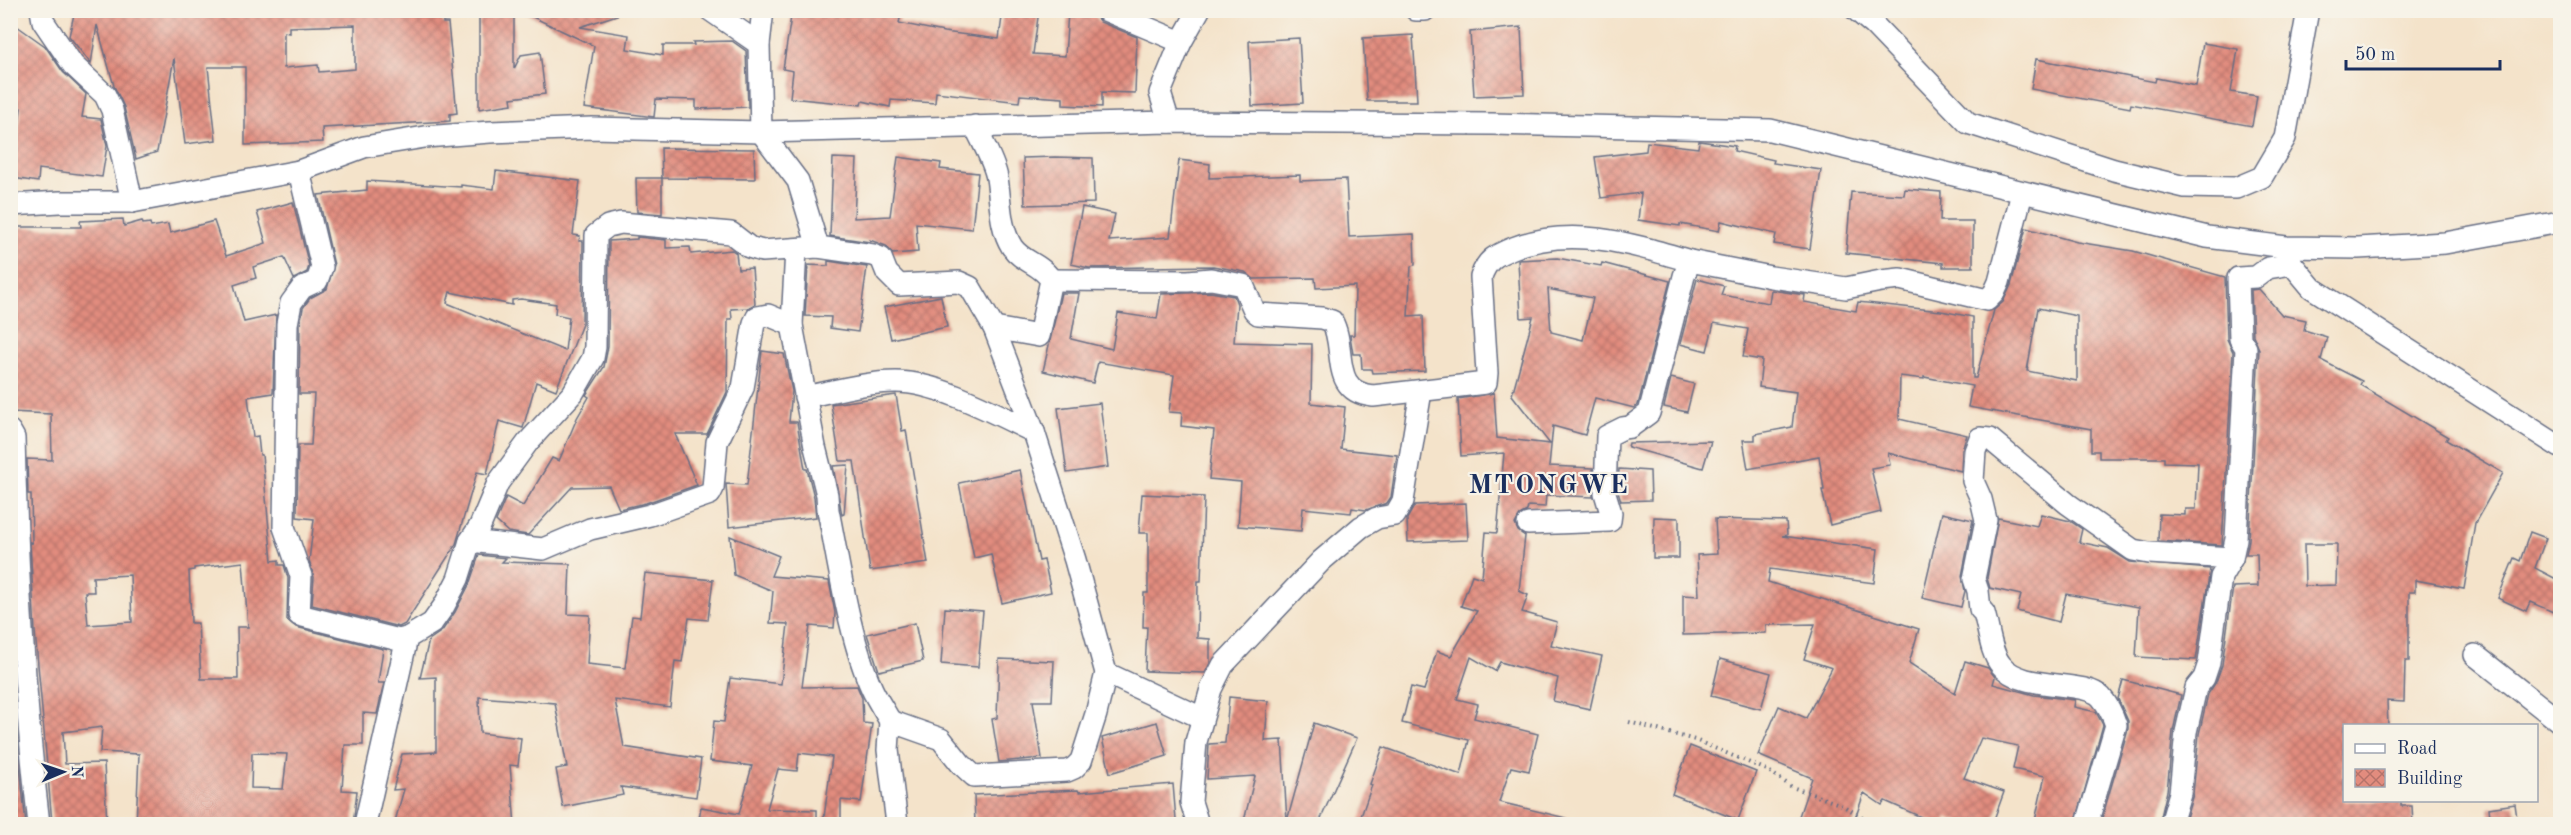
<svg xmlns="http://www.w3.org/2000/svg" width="2571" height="835" font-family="'Old Standard TT',serif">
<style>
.building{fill:url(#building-cross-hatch);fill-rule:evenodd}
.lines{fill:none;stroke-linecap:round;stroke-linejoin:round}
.minor-casing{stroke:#676e84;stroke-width:24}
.path{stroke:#676e84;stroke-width:4;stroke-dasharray:1.5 4.5;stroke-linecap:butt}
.minor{stroke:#fff;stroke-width:21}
.labels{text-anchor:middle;stroke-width:4.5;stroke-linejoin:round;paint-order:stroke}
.district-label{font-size:27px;font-weight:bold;letter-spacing:1.5px;fill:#1b2f5e;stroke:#f7f3e8}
</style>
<defs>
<pattern id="building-cross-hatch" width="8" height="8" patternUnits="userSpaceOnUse" patternTransform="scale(1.5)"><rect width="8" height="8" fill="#e28c7e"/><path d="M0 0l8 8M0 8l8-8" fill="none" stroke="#b6736a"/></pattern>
</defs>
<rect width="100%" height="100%" fill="#f7f3e8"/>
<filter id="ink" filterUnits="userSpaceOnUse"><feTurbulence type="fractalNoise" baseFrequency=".0167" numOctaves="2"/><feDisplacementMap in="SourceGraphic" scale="12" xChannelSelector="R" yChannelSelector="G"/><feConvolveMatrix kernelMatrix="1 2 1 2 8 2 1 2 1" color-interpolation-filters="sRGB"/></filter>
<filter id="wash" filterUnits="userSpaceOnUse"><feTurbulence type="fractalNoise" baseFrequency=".008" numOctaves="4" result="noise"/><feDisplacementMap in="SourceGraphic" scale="24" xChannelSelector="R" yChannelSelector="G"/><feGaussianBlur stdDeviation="1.35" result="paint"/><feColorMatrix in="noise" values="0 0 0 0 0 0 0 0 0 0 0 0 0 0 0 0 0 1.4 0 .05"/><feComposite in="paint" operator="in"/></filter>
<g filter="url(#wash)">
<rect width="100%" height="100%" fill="#f4e3ca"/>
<g id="blocks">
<!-- building -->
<g class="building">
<path d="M75,10H443V23H448L457,113L450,114V121L322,128L323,142L245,145V67H208L216,140L185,144L174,58L157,152L136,159L124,107L114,86L97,25L91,64L69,36ZM355,25V69L319,72L318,65L284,68V32L289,33V27Z"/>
<path d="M479,10H514V69L521,55L540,52L545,94L511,98L512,104L479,109Z"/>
<path d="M518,10H619L620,14L580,27L629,35L627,49L663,55V45H694L693,42L732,41L746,51L748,107L696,109V100L656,99L654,117L584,108L594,46Z"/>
<path d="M792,10H902L899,23L944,32L999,39L1003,10H1039L1033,54L1065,56L1068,12L1093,13L1100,22L1137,37L1135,93L1102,92V107L1063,105V98L1020,95L1019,102L936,92L935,103L891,100L890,107L862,101L861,105L790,98L793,71L783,69Z"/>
<path d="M10,21L45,46L63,72L86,94L82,117L101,119L107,146L102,177L39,169L38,182L13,178L21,108L10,106Z"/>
<path d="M1521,27L1524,94L1474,96L1470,32Z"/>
<path d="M1413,35L1417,101H1367L1363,38Z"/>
<path d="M1299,38L1303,103L1252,106L1249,41Z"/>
<path d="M2203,43L2238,49L2231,92L2257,96L2252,126L2131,104L2130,108L2031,89L2036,59L2155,82L2156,78L2196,86Z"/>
<path d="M1699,141L1735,146L1734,151L1774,160L1773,163L1821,170L1810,249L1774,244L1776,234L1721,221L1719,231L1680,224V226L1638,220L1641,193L1601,198L1595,157L1646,151L1647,142L1698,148Z"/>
<path d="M661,148L754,149L755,179L662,178Z"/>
<path d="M898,157L941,163L940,169L978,173L972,229L916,223L918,252L893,254L886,246L870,240V242L830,236L833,158L857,159L854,218L890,216Z"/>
<path d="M1055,157L1093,158L1094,203L1025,205L1023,158Z"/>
<path d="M1179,160L1210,164L1209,178L1300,175V181L1346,179L1349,237L1414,234L1415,265L1411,266L1408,316L1423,315L1425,371L1372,373L1371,369H1362L1361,354H1353L1350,335H1354L1355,286L1316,288L1315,278L1254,279L1245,272L1213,266L1089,268L1071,264L1082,207L1115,214L1109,241L1170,237Z"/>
<path d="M496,171L580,181L573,235L580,236L579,241H583L582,324L556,390L536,382L523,428L499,421L487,474L477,472L456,544L405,624L399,627L312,605L314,577L309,561L314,519L297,517L298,445H311L314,394H299L300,325L303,308L310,298L327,289L334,265L318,195L367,190V181L461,187V185L494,189ZM450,292L512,305V300L521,299L556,304L555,314L569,317L565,351L447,303Z"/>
<path d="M636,178H662V214L637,212Z"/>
<path d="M1905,189L1941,192L1940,221H1973V267H1943V263L1846,253L1851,192L1904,195Z"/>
<path d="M293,202L309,266L307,272L294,279L284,257L253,267L256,278L234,285L244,322L276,315L273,393L248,397L253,437L258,436L260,455H262L272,561L279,560V565H284L288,578L287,620L296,627L383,649L378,683H384L377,714L363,713V745H345L342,790L357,791L353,825H136L139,754L100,752L102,727L63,732L65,764L104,763L107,825H81V821L52,822L35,631L30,542L32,543L31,494H28L27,459L52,460L51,414L10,412V227H81L80,221L123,219L124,226L142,221L143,224L150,223L151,227L168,224L170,233L214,221L226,256L266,243L257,212ZM243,562L248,627H237L238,679H201L198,623H191L189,571L194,570V568ZM130,575L132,622L88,625L85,592H94L93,577ZM252,753L287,754L283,789L251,788Z"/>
<path d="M2026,228L2077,242L2133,251L2225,277L2227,339L2233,352L2222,545L2158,541L2159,514L2185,515V509H2196L2198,463L2164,462V458H2099V451H2091V429L1968,407L1972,386L1924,377V379L1900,376L1899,419L1967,435L1962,450L1961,471L1888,453L1890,465L1871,468L1881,512L1830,525L1822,490H1824L1819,456L1748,469L1743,440H1755V434L1792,427L1796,392L1759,387L1762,360L1743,357L1748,329L1714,323L1707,351L1680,344L1697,279L1724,286L1721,295L1769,303L1771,290L1805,295L1804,302L1856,311L1858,302L1941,311L1973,317V378H1976L1994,310L2003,302L2011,285ZM2038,308L2077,316V381L2027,371Z"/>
<path d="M637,237L666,240V248L690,247L691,254L732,250L736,253L738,269L752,268L755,304L748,308L731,309L732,319H728L727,392L707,434H675L697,485L646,503L619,509L609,486L572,487L528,535L508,532L496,521L506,497L523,506L552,458L559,461L577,418L589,397L586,395L604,367L608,347L609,241L637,239Z"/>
<path d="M1557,258L1601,266L1602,263L1670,281L1638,405L1634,408L1595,398L1585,435L1553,426L1549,466L1593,468V497L1546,495L1545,507L1528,506L1527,511L1521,514L1515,524L1518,531L1525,536L1519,591L1528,595L1522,612L1557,622L1551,645L1602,656L1590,709L1553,701L1558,678L1500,662L1495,671L1471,657L1457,699L1478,704L1474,718L1538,734L1529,771L1511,767L1499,802L1566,818V825H1358L1372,785L1370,784L1383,747L1461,775L1469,740L1402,723L1411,687L1424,690L1437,651L1451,656L1477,611L1461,606L1472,575L1482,578L1486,532L1497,533L1504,453L1461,456L1458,399L1494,393L1497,438L1550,444L1512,395L1533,317L1521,318L1518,260ZM1548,289L1593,298L1583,340L1551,332Z"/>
<path d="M828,261L867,267L858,332L830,328L831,317L805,316L808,265L828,266Z"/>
<path d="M2259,289L2282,315L2306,320L2304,330L2327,337L2321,360L2362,381L2360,385L2448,437L2446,440L2503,473L2475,523L2464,589L2415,580V592H2409V661H2405L2404,702L2387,701L2388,726H2344V801H2401V806H2412L2413,825H2184L2193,794L2199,734L2208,694L2216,682L2222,665L2233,587L2258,586L2257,554H2246L2249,540L2259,349L2253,335L2251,290ZM2304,544H2337L2336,585L2305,586Z"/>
<path d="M1210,292L1234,296L1237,304L1234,342L1312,344L1311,403L1345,407L1341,449L1397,455L1391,497L1387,503L1366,510L1352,508L1351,513L1303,508L1301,531L1238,526L1241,482L1209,479L1214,430L1181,426L1182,413L1169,412L1174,375L1098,362L1093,383L1043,371L1061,293H1079L1071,339L1112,349L1118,313L1157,319L1161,294Z"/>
<path d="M941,296L947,327L891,339L884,307Z"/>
<path d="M762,351L784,354L792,391L789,422H797L805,469H807L814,497L816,517L729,527L726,484L747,485Z"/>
<path d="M1671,378L1694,384L1687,412L1664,407Z"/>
<path d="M896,395L902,431L906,430L928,563L870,571L854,461H840L831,404Z"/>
<path d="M1100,403L1108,467L1067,473L1058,408Z"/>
<path d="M1711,441L1703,468L1628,447L1629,443Z"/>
<path d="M848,465L844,514L842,515L833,466Z"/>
<path d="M1619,469L1650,471L1651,500L1621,501L1618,491Z"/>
<path d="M1020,470L1039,561L1044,560L1051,592L1002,603L991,554L974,558L959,483Z"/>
<path d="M1142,494L1204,497L1201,581H1198L1197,638L1210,639V663L1205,673L1145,671L1147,627H1143L1144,593H1148V533H1139Z"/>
<path d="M1466,503L1468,540L1408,542L1407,519L1415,505Z"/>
<path d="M1942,513L1973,520L1962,576L1965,591L1961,607L1922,598Z"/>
<path d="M2041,514L2070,521L2082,529L2079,542L2108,548L2130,562L2210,569L2196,660L2136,657L2139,607L2066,594L2059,622L2017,611L2021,595L1990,588L1987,578L1998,518L2037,526Z"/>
<path d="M1654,517L1679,518V558H1653Z"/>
<path d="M1715,519L1786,521L1787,535L1782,536L1878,549L1874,583L1770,569L1768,582L1919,629L1909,663L1955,693L1965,661L1988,668L1995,677L1993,684L2034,695L2075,700L2074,707L2096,712L2103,725L2075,825H2034L2045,776L2013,769L2018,746L1981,738L1964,778L2004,792L1992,825H1967L1947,817L1944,825H1939L1885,801L1882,805L1864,793L1853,825H1796L1812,778L1758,755L1779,706L1806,718L1832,668L1804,659L1815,624L1766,625V633L1683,635V595L1699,596L1697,555L1717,554Z"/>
<path d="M2530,532L2546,538L2535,568L2560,581V615L2530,602L2526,611L2498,598L2514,558L2520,561Z"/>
<path d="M730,536L779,556L771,576L829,581L835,613L834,628L810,626L802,687L857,686L862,698L863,723L872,724L861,802L841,800V825H823L832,757L799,753L797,771L778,769L767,809L817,810V825H698L701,807L739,814L752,766L710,761L714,721L724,722L730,678L781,684L788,624L770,623L773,591L734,575Z"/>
<path d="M479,555L506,558L502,562L570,564L568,614L590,615L587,664L625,668L632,616L640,617L645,573L713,580L708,620L689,618L682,662L675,661L670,707L615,700L624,747L701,759L696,797L621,787L623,795L563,807L556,769L567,767L555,703L479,697L480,733L521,738L518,766L510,765L515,825H394L404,789L393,790L402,754L436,752V677L420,678L429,640L442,631L455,612L469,585Z"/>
<path d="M945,608L983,611L978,667L941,664Z"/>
<path d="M915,623L923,661L879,671L867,634Z"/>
<path d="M10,650L16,729L26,825H10Z"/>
<path d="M999,659L1054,661L1052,701H1033L1042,758L999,762L992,719L997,718Z"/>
<path d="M1720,659L1771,673L1761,709L1711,696Z"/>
<path d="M2123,680L2181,695L2173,731L2167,791L2159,825H2100L2128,729V721L2118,699Z"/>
<path d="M1229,697L1268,701L1265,741L1282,740L1287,821L1314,723L1357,738L1318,825H1243L1255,776L1207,779L1209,744L1225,743Z"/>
<path d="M1157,722L1167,756L1110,773L1102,738Z"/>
<path d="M1690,746L1756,772L1738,820L1672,794Z"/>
<path d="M1173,784L1176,820L1129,825H975L974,795L1078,790L1079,792Z"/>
<path d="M2515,804L2518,825H2491L2489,808Z"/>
</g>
</g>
</g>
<g filter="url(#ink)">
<use href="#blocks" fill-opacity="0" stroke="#676e84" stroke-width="1.5"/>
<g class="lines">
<!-- minor casing -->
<g class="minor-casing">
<g id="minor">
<path d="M41,10L43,21L73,65L105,95L112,110L132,202"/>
<path d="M710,10L759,44L761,132L798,181L818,247"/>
<path d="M1105,10L1181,42"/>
<path d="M1416,10H1425"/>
<path d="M1856,10L1874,25L1968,123L2114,170L2185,187L2236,188L2262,177L2285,138L2308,10"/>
<path d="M759,44L763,10"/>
<path d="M1169,122L1160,93L1181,42L1199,10"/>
<path d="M975,126C982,142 994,161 997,178C1001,202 999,226 1012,247C1022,262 1042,264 1051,280L1039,336L994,328"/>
<path d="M299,171L322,267L317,281L302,288L291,303L287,324L284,527L301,576L299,615L399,640L407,638"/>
<path d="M10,205L60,202H132L299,171L364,147L425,137L490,132L592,128L761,132L1169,122L1492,124L1770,130L2207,237L2286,247L2358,248L2445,243L2560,222"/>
<path d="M2288,252L2292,264L2312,288L2560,447"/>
<path d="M1051,280L1188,281L1211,279L1243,285L1254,310L1258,314L1322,318L1332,321C1347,348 1329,392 1373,396L1486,383L1487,373L1481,277C1487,259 1496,255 1513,248C1572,225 1632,244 1690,261"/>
<path d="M805,397C835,391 866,382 896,382C938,382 996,414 1034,432"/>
<path d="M10,431L14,438C17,568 24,696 39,824"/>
<path d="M1528,524L1610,521L1611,513L1605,493L1607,436L1623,428L1630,427L1649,413L1684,276L1690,261L1771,277L1846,288L1881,281L1900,279L1987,300L1994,293L1999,282L2022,193"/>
<path d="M470,541L543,549L590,529L650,515L710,494L713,488L717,442L743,388L754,323L757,317L768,315L792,325"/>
<path d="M2475,655L2560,722"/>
<path d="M1106,673L1202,718"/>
<path d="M890,721L888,750L897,824"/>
<path d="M365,824L407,638L432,623L444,606L458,579L470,541L480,526L498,483L528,442L573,393L593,358L595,347L596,235L608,226L621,223L731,233L749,247L762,251L818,247L873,255L881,258L887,273L899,285L959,282L970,287L994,328L1034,432L1075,560L1106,673L1096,714L1081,761L1074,768L1067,771L974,776L961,764L941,739L890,721C884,710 877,700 872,689C849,638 839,564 828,510L827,495L815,447L792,325L796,249"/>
<path d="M1198,824L1191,802L1196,742L1211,689L1223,665L1321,561L1361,527L1377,518L1395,515L1403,501L1421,391"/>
<path d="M2087,824L2116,725C2113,716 2108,705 2101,697C2083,679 2022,692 2001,665C1990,652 1989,629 1984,613L1980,609L1978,591L1974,579L1986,520L1981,499L1973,481L1975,451L1980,438L1990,439L2068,504L2133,550L2149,553L2232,558"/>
<path d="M2171,824L2180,793L2186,732L2196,688L2204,678L2209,663L2221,577L2232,558L2236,539L2246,348L2240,339L2238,278L2256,277L2268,268L2292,264"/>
</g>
</g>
<!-- path -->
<path class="path" d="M1629,722L1695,740L1767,770L1792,787L1842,805L1874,824"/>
<!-- minor -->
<use href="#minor" class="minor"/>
</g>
</g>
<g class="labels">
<!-- district labels -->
<g class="district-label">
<text x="1549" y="493">MTONGWE</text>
</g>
</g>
<!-- margin -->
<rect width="2571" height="835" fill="none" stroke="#f7f3e8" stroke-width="36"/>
<!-- legend -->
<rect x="2343" y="724" width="195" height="78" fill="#f7f3e8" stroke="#9fa5b1" stroke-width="1.5"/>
<rect x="2355" y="744" width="30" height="9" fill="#ffffff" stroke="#9fa5b1" stroke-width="1.5"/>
<text x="2397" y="754" font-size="18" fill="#1b2f5e">Road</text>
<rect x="2355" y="769" width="30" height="18" fill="url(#building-cross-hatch)" stroke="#9fa5b1" stroke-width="1.5"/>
<text x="2397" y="784" font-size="18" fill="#1b2f5e">Building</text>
<!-- north arrow -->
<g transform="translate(63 772) rotate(88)" stroke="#f7f3e8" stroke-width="4.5" paint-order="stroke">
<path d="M0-4.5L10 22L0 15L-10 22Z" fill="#1b2f5e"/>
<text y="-9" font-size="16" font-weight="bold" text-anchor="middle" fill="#1b2f5e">N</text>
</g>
<!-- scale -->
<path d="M2346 60v9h154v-9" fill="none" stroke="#1b2f5e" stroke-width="3"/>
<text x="2355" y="60" font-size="18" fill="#1b2f5e" stroke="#f7f3e8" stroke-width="4.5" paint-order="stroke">50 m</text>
</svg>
